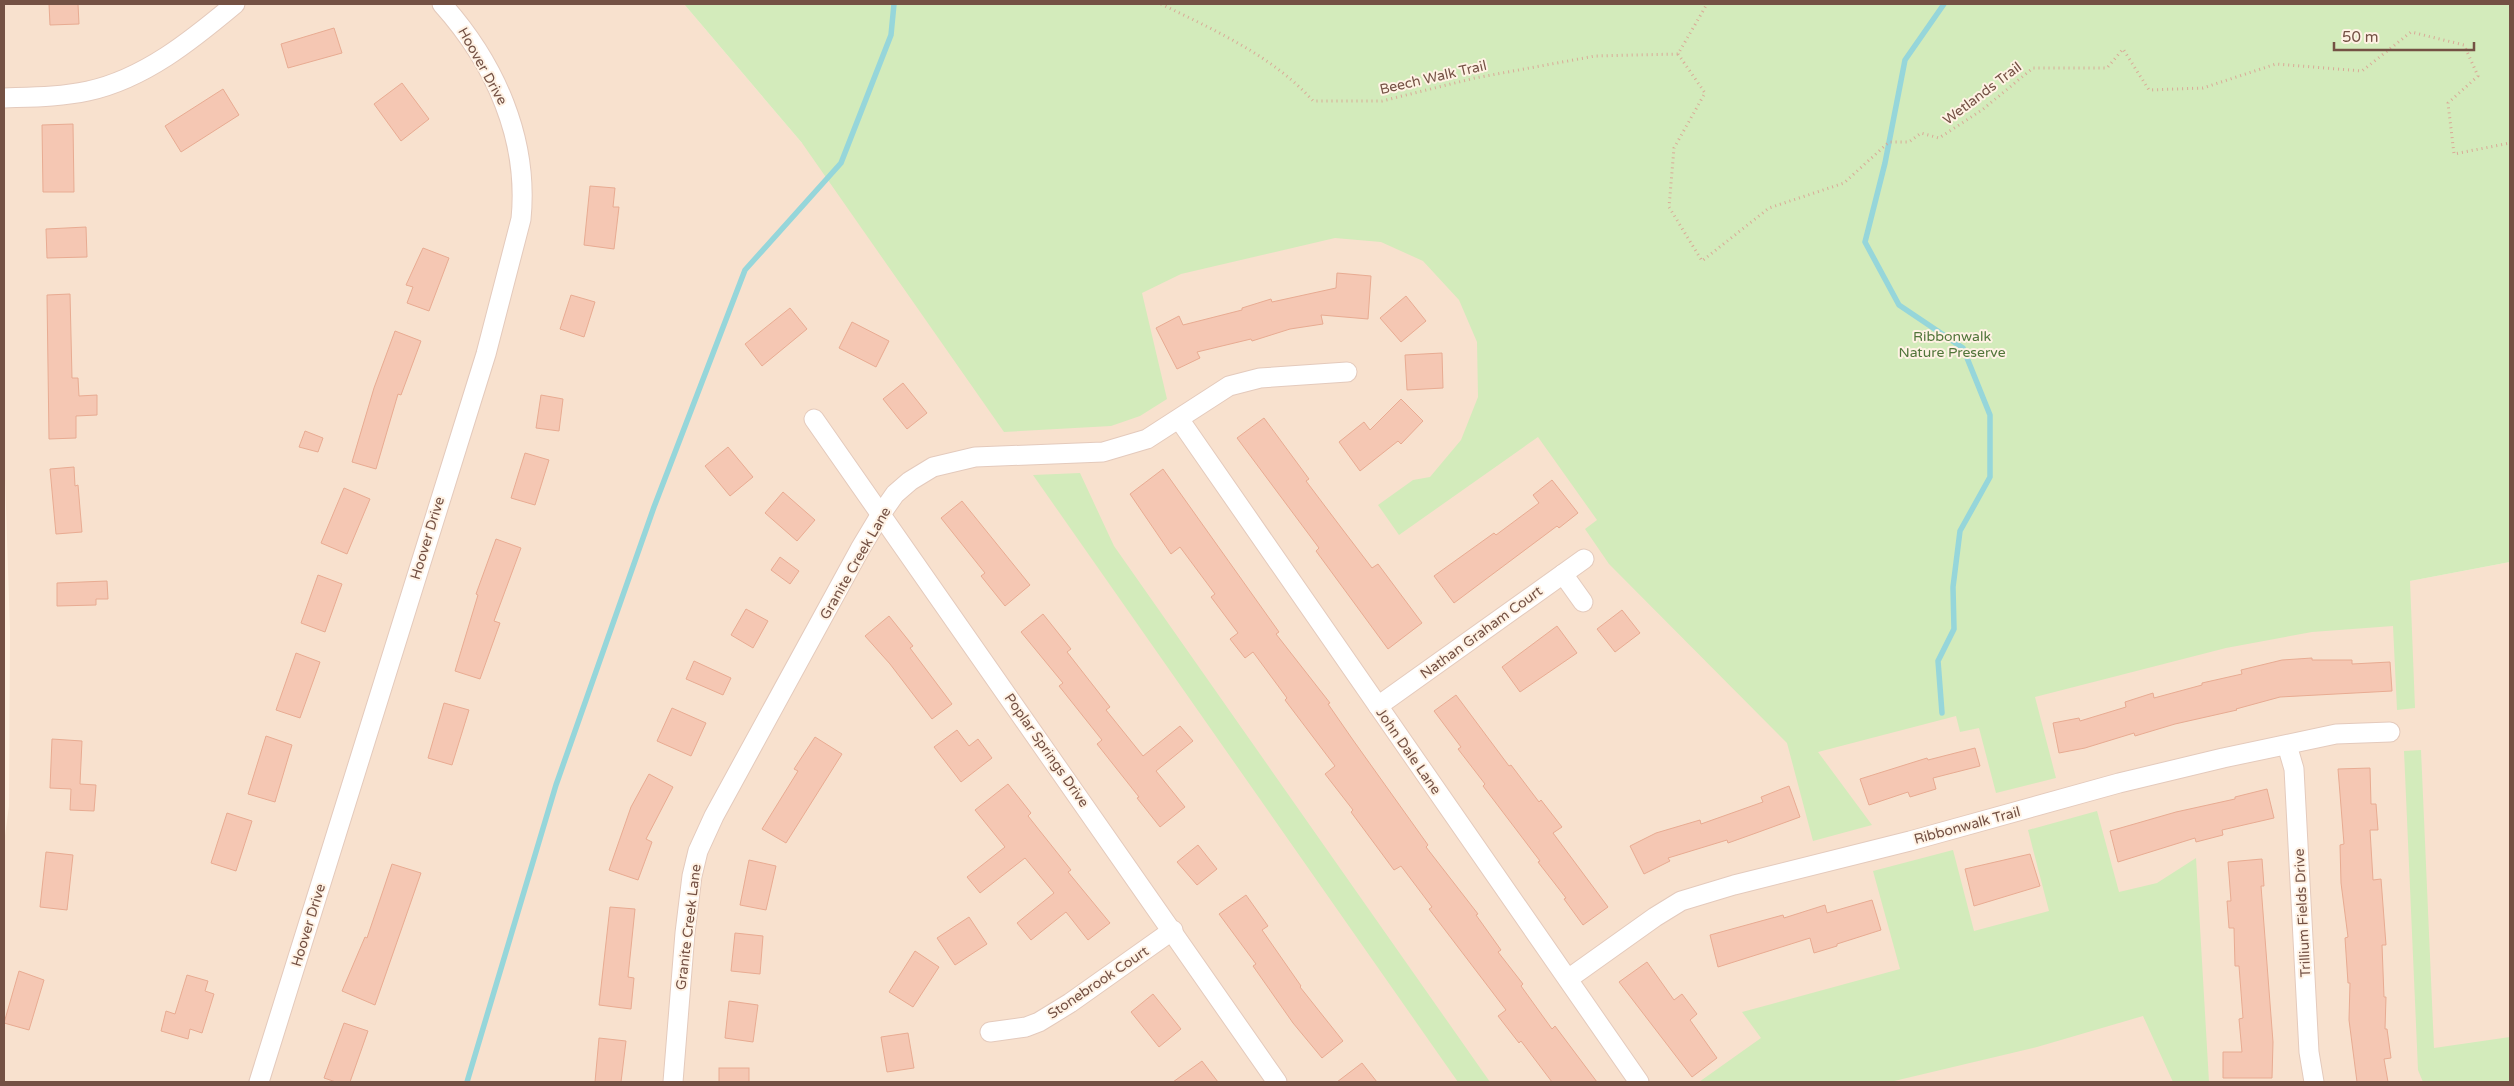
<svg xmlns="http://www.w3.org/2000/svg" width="2514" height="1086" font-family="'Varela Round',sans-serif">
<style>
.residential{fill:#f8e1ce}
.green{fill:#d3ebbb}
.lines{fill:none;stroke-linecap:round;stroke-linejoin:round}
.stream{stroke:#96d6da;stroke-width:5.5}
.building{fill:#f5c7b3;stroke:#e8ab92}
.minor-casing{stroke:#e4cabc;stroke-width:21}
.path{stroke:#d9aa97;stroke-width:3;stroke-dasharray:1 4;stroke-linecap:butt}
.minor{stroke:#fff;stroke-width:19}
.labels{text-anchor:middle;stroke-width:4;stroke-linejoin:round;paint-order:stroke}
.street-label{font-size:14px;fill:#745144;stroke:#fff2e4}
.park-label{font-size:14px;fill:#51753a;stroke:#fff2e4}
</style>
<rect width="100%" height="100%" fill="#feeedd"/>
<!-- residential -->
<path class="residential" d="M4,4H684L802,143L1428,183L2410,581L2510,562V1082H4V843L9,806L10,629L4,448Z"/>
<!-- green -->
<g class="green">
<path d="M684,4H2510V562L2410,581L2415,708L2397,710L2393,626L2312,632L2226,648L2035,697L2056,778L1996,793L1979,728L1960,732L1956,716L1818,752L1872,825L1813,841L1787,743L1609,564L1585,529L1597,520L1538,437L1399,535L1378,505L1413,480L1430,477L1461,440L1478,397L1477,342L1459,300L1423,261L1381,242L1335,238L1181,274L1142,293L1167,399L1140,416L1111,426L1004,432L802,143Z"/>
<path d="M1080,473L1114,546L1490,1082H1458L1033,475Z"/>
<path d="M2421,750L2434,1048L2510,1037V1082H2423L2418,1070L2404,751Z"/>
<path d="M2097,811L2119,892L2157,883L2196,858L2209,1082H2173L2143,1016L2037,1047L1890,1082H1699L1761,1038L1742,1012L1900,969L1873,871L1953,850L1974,931L2049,911L2028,830Z"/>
</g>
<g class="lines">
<!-- stream -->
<g class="stream">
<path d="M1942,713L1938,661L1954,629L1953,587L1960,531L1990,477V415L1963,348L1899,305L1865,242L1885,163L1905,60L1944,4"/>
<path d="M467,1082L556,785L654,507L745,270L841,163L891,35L894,4"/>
</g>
</g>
<!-- building -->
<g class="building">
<path d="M49,4H78L79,24L50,25Z"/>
<path d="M334,28L342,53L288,68L281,44Z"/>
<path d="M402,83L429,119L401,141L374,104Z"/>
<path d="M223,89L239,115L181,152L165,126Z"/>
<path d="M73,124L74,192H43L42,125Z"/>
<path d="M590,186L615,188L613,207H619L614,249L584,245Z"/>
<path d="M86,227L87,257L47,258L46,229Z"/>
<path d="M423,248L449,258L429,311L407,303L413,287L406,285Z"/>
<path d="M1337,273L1371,276L1368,319L1321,315L1323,324L1290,329L1252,341L1251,339L1197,352L1200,358L1177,369L1156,328L1179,316L1183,325L1242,310V308L1271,299L1272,302L1336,288Z"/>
<path d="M70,294L72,378H78L79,396L97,395V415L76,416V438L49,439L47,295Z"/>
<path d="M571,295L595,302L584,337L560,329Z"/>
<path d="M1406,296L1426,321L1401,342L1380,318Z"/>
<path d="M790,308L807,329L762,366L745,344Z"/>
<path d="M852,322L889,341L876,367L839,348Z"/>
<path d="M395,331L421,341L401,395L398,394L376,469L352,462L374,388Z"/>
<path d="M1442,353L1443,388L1407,390L1405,355Z"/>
<path d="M903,383L927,413L907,429L883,399Z"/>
<path d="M541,395L563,399L559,431L536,428Z"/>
<path d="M1401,399L1423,421L1401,444L1398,441L1360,471L1339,442L1364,422L1370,430Z"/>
<path d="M1264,418L1309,479L1306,481L1343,530L1372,568L1378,564L1422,623L1388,649L1316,551L1319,548L1237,438Z"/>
<path d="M305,431L323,438L318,452L299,447Z"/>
<path d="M728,447L753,477L730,496L705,466Z"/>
<path d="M525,453L549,460L535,505L511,498Z"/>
<path d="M74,467L75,486L78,485L82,532L56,534L50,469Z"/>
<path d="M1163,469L1279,632L1276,634L1330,703L1328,704L1353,740L1428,845L1426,847L1478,914L1476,915L1501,950L1498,952L1523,984L1521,986L1552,1029L1555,1026L1597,1082H1552L1521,1041L1519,1043L1498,1016L1506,1010L1429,909L1432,907L1401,866L1394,870L1351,812L1353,810L1325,774L1335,766L1285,700L1287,698L1253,652L1245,658L1230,639L1238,633L1211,597L1215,594L1180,547L1171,554L1130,494Z"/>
<path d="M1552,480L1578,513L1559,528L1557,526L1454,603L1434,576L1494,533L1496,535L1539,503L1533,495Z"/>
<path d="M344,488L370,499L347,554L321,543Z"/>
<path d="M783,492L815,520L797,541L765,513Z"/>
<path d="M962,501L1030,585L1005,606L981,576L985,573L941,518Z"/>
<path d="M496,539L521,548L494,621L500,623L480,679L455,671L478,595L476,594Z"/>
<path d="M780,557L799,571L790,584L771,570Z"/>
<path d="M318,575L342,584L325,632L301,623Z"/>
<path d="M107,581L108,599H96V605L57,606V583Z"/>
<path d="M746,609L768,621L753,648L731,635Z"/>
<path d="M1622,610L1640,633L1615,652L1597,629Z"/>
<path d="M1043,614L1071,649L1067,652L1110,707L1106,710L1143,756L1180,726L1193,741L1156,771L1185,807L1160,827L1137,798L1139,797L1097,744L1102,740L1059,686L1063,683L1021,632Z"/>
<path d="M889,616L913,646L910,648L952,704L932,719L890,664L865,636Z"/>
<path d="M1557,626L1577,653L1520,692L1502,667Z"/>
<path d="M296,653L320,662L300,718L276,710Z"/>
<path d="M2312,658V660H2352V664L2390,662L2392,691L2280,697L2236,709L2237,710L2175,724L2135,736L2134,733L2085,748L2059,753L2053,723L2079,718L2080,721L2126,707L2125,702L2153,693L2154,698L2202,685V683L2242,674L2241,670L2282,660Z"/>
<path d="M694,661L731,678L723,695L686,679Z"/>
<path d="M1456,695L1509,766L1511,765L1539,802L1541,800L1562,827L1553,833L1608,907L1583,925L1564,899L1566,898L1538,862L1540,861L1483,786L1485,784L1458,749L1461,747L1434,711Z"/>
<path d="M444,703L469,710L452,765L428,758Z"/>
<path d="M672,708L706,723L691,756L657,741Z"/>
<path d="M957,730L969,746L978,739L992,758L961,782L934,747Z"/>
<path d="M266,736L292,745L275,802L248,794Z"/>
<path d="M815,737L842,754L786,843L762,829L798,771L794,769Z"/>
<path d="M52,739L82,741L80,784L96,785L94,811L70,810L71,789L50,788Z"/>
<path d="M1975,748L1980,766L1933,778L1936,789L1910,797L1908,792L1869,805L1860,779L1927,758L1928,760Z"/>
<path d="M2370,768L2371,804H2376L2378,830H2370L2373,880L2381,879L2386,945H2382L2384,997H2386L2385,1029H2387L2391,1058L2384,1059L2388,1082H2357L2349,1020L2350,983H2348L2345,938L2348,937L2341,883L2340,845L2344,844L2338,769Z"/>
<path d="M649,774L673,787L646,839L652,842L638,880L609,870L631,807Z"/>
<path d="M1008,784L1031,813L1028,816L1071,870L1068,872L1110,923L1088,940L1066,912L1031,940L1017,923L1054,893L1025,858L980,893L967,877L1005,847L975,810Z"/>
<path d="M1789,786L1800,817L1756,833L1728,843L1727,840L1668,858L1670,861L1644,874L1630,846L1656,833L1700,820L1701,824L1763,802L1761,797Z"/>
<path d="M2267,789L2274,818L2222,830L2223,835L2196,842L2195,838L2118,862L2110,831L2176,812L2235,799V797Z"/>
<path d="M227,813L252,821L236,871L211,863Z"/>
<path d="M1198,845L1217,869L1197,885L1177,862Z"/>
<path d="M46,852L73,855L67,910L40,907Z"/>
<path d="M2030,854L2040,886L1974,906L1965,869Z"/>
<path d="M2262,859L2264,886H2261L2273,1042L2272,1078H2223V1052H2242L2239,1019L2243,1018L2239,966H2235L2234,928H2229L2227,901H2231L2228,862Z"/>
<path d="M749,860L776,866L766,910L740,905Z"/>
<path d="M392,864L421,873L375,1005L342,991L365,937L367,938Z"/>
<path d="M1246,895L1268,926L1262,930L1301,986L1300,987L1343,1041L1322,1058L1293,1023L1253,966L1256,964L1219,914Z"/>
<path d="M1872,900L1881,930L1837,944V946L1814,953L1810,938L1718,967L1710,935L1783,915L1784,918L1825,905L1827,913Z"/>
<path d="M610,907L635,909L628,977L634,978L631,1009L599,1005Z"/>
<path d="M969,917L987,944L955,965L937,938Z"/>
<path d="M735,933L763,936L760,974L731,971Z"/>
<path d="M915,951L939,967L913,1007L889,992Z"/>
<path d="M1647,962L1674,1000L1682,994L1697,1014L1690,1020L1717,1058L1692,1077L1619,982Z"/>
<path d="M19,971L44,980L29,1030L4,1023Z"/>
<path d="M187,975L208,981L205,991L214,994L202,1033L190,1029L188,1039L161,1031L166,1011L175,1014Z"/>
<path d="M1153,994L1181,1029L1159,1047L1131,1012Z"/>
<path d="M729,1001L758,1005L753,1042L725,1038Z"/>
<path d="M344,1023L368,1031L350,1082H336L324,1078Z"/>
<path d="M908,1033L914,1068L887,1072L881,1037Z"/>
<path d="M599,1038L626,1041L621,1082H595Z"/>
<path d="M1202,1061L1218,1082H1173Z"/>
<path d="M1362,1063L1377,1082H1337Z"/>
<rect x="719" y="1068" width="30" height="14"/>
</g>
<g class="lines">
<!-- minor casing -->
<g class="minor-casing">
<g id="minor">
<path d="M4,98C32,97 60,97 88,91C144,79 192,40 235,4"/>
<path d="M814,419L1277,1082"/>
<path d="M1179,419L1639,1082"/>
<path d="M1563,574L1583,602"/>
<path d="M1378,706L1584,559"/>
<path d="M2287,745L2294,769L2309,1052L2314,1082"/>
<path d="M1568,979L1655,917L1681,901L1734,885L1910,841L2119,783L2223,758L2336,734L2390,732"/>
<path d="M990,1032L1026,1027L1039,1022L1070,1003L1173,930"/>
<path d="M259,1082L486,354L521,219C529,139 495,63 442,4"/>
<path d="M673,1082L685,933L692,876L698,851L714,816L860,549L881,514L895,494L910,481L933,467L975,457L1103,452L1147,439L1229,386L1260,378L1347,372"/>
</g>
</g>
<!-- path -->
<g class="path">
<path d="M1161,4C1214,30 1273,56 1313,101H1382L1475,78L1595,56L1678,54L1707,4"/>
<path d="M1678,54L1705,93L1674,148L1669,207L1702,261L1769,208L1844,183L1889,142H1909L1921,133L1939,138L1982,110L2033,68H2107L2123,49L2149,90L2203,88L2276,64L2362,71L2411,32L2464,45L2478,76L2448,103L2454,154L2510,143"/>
</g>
<!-- minor -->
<use href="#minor" class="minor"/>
</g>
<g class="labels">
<!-- street labels -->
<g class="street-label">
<text transform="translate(483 66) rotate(61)" y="5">Hoover Drive</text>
<text transform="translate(1433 77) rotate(-13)" y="5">Beech Walk Trail</text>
<text transform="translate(1982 93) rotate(-37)" y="5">Wetlands Trail</text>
<text transform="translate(427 538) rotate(-73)" y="5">Hoover Drive</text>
<text transform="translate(855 563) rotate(-60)" y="5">Granite Creek Lane</text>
<text transform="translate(1481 632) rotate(-36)" y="5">Nathan Graham Court</text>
<text transform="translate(1047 750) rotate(55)" y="5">Poplar Springs Drive</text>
<text transform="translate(1409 751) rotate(55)" y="5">John Dale Lane</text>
<text transform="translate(1967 825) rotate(-15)" y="5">Ribbonwalk Trail</text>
<text transform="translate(2302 913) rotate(-93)" y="5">Trillium Fields Drive</text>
<text transform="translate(308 925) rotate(-73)" y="5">Hoover Drive</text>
<text transform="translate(688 927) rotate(-83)" y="5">Granite Creek Lane</text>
<text transform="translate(1098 982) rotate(-34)" y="5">Stonebrook Court</text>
</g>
<!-- park labels -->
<g class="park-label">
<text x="1952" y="341">Ribbonwalk<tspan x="1952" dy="16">Nature Preserve</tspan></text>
</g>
</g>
<!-- border -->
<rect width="2514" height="1086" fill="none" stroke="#745144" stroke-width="10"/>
<!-- scale -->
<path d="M2334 42v8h140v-8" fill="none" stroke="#745144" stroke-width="2.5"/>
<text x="2342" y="42" font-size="15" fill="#745144" stroke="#fff2e4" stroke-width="4" paint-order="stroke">50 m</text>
</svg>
